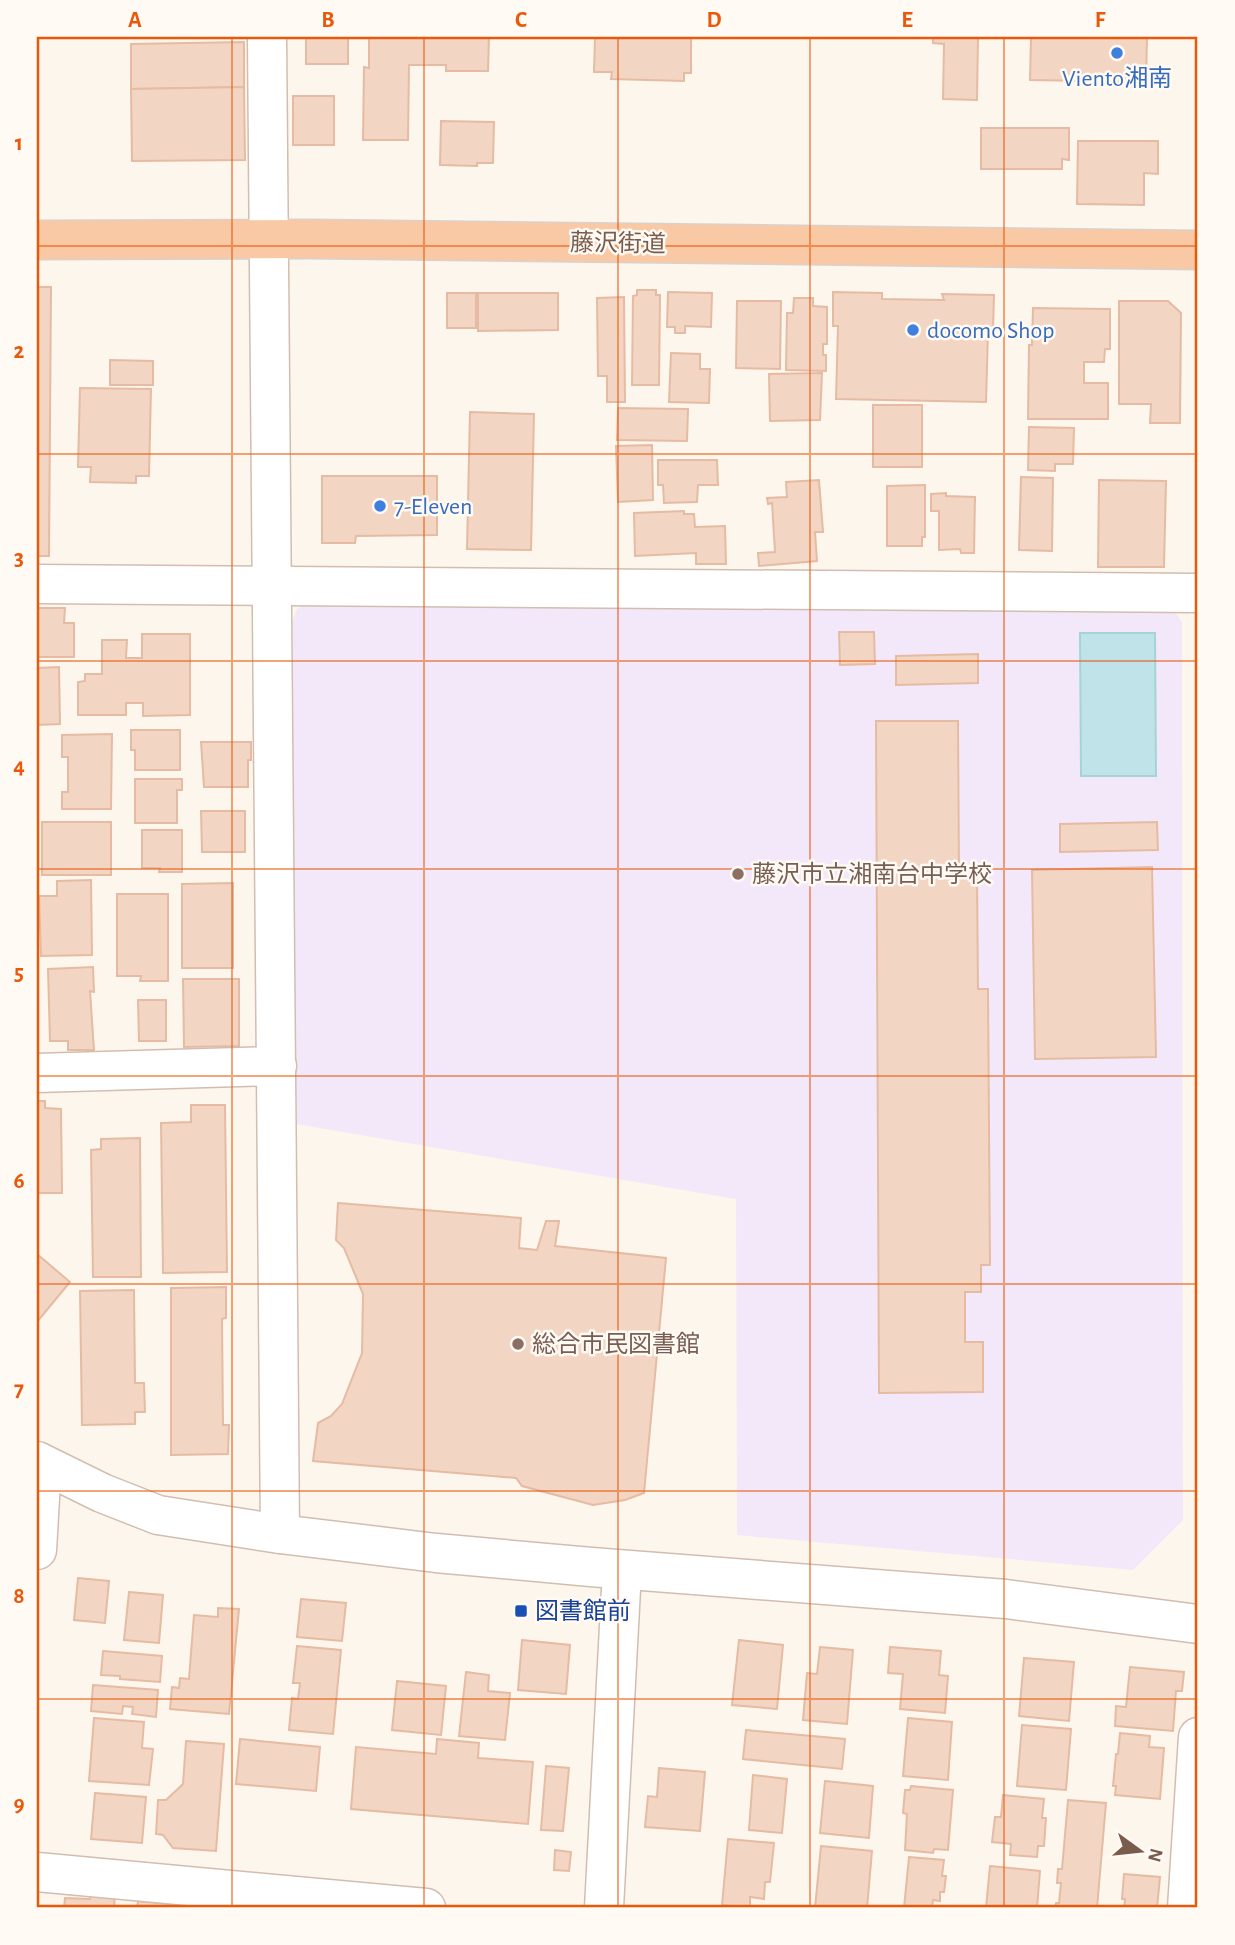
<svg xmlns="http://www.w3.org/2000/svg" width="1235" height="1945" font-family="'Alegreya Sans','Noto Sans JP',sans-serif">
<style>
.education{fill:#f3e8fa}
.water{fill:#bfe3e8;stroke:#a5d3da;stroke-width:2}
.building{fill:#f3d5c3;stroke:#e6bba3;stroke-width:2}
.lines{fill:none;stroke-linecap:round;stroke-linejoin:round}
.minor-casing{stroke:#d1beb0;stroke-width:41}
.tertiary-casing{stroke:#d1beb0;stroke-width:41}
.trunk-casing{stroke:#dad1cd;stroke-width:41}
.minor{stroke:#fff;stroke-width:38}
.tertiary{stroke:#fff;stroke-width:38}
.trunk{stroke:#f9c8a4;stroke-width:38}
.grid{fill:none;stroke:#e8590c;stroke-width:2;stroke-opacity:0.55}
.shop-dot{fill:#3f7fe0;stroke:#fffaf3;stroke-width:2.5}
.education-dot{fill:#8d6e63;stroke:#fffaf3;stroke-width:2.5}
.transit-dot{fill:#1a4fb4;stroke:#fffaf3;stroke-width:2.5}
.labels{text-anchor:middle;stroke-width:5;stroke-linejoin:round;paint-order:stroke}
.shop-label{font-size:24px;fill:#366cbe;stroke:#fffaf3;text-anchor:start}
.street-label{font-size:24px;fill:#7a5c4d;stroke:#fffaf3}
.education-label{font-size:24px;fill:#785e54;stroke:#fffaf3;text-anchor:start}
.transit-label{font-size:24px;fill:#164399;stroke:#fffaf3;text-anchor:start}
.neatline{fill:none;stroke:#e8590c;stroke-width:2.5}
.grid-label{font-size:23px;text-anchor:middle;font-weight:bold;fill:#e8590c}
</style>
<rect width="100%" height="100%" fill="#fdf6ec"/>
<!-- education -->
<path class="education" d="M304,604L1171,606L1182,622L1183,1520L1133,1570L737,1535L736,1199L296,1124L291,624L297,609Z"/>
<!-- water -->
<path class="water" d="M1080,633H1155L1156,776H1081Z"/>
<!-- building -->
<g class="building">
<rect x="306" y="37" width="42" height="27"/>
<path d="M369,37H489L488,71H446V65H409L408,140H363L364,67L369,68Z"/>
<path d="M595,37H691V73H684V81L611,79L612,72H594Z"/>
<path d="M933,37H978L977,100L943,99L944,44L933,43Z"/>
<path d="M1031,37H1147L1146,82L1030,80Z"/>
<path d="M244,42V87L131,89V44Z"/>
<path d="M244,87L245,160L132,161L131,89Z"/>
<rect x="293" y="96" width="41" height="49"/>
<path d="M441,121L494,122L493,163H477V166L440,165Z"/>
<path d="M981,128H1069V160L1062,159V169H981Z"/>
<path d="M1078,141H1158V174L1144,173V205L1077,204Z"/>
<path d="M37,287H51L49,556H37Z"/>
<path d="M637,290H656V295H660L659,385H632L633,296L637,295Z"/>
<path d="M668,292L712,293L711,327L685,326V333H675V327H667Z"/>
<path d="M833,292L882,293V299L944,300L942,294L994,295L993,332H988L986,402L836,399L838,326H833Z"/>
<rect x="447" y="293" width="29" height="35"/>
<path d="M478,293H558V330L478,331Z"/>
<path d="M624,297L625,402H607V376H598L597,298Z"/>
<path d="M794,298H813V306L827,307V344H823V355H826V371L786,370L787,313H793Z"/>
<path d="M737,301H781L780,369L736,368Z"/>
<path d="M1119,301H1168L1181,313L1180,423H1150L1151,404H1119Z"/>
<path d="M1033,308L1110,309V349H1105L1104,362H1084V383H1108V419H1028L1029,345H1032Z"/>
<path d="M671,353L700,354V369H710L709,403L669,402Z"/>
<path d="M110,360L153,361V385H110Z"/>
<path d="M822,373L820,420L770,421L769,374Z"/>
<path d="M80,388L151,389L149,476H136V483L90,482L91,467H78Z"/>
<rect x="873" y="405" width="49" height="62"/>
<path d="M618,408L688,409L687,441L617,440Z"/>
<path d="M470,412L534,414L531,550L467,549Z"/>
<path d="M1029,427L1074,428L1073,464H1055V471L1028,470Z"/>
<path d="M652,445L653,500L618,502L616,446Z"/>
<path d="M658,460H717L718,485H698L697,502L664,503L663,485H658Z"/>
<path d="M322,476H437V535L356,536L355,543H322Z"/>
<path d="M1021,477L1053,478L1052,551L1019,550Z"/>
<path d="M819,480L823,532H815L817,561L759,566L758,553L775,552L772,503L768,504L767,498L787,497L786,482Z"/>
<path d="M1099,480L1166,481L1164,567H1098Z"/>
<path d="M925,485V537H922V546H887V486Z"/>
<path d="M946,493V496L975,497L974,553H961L960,549L939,550V511H931V494Z"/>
<path d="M684,511V514H694L695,527L725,526L726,564H696V553L635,556L634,513Z"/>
<path d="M37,608H65L64,623H74V657H37Z"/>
<path d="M839,632H874L875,664L840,665Z"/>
<path d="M142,634H190V715L143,716V703H126V715H78V682L85,681V674H102V640H127L126,658H142Z"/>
<path d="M978,654V683L896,685V656Z"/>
<path d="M59,667L60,724L37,725V668Z"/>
<path d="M876,721H958L959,876H977L978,989H988L990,1265H981V1292H965V1342H983V1392L879,1393Z"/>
<path d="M131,730H180V770H135V750H131Z"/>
<path d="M112,734L111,809H62V792H68V757H62V735Z"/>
<path d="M201,742H251V760H248V787H204Z"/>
<path d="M135,779H182V790H177V823H135Z"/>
<path d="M201,811H245V852H202Z"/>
<rect x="42" y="822" width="69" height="53"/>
<path d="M1157,822L1158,850L1060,852V824Z"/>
<path d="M142,830H182V872H159L160,868H142Z"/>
<path d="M1152,867L1156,1057L1035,1059L1032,870Z"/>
<path d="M91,880L92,955L41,956L39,896H57V881Z"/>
<path d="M233,883V968H182V884Z"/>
<path d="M117,894H168V981H140L141,976H117Z"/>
<path d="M93,967L94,992L90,991L94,1050H68V1041H50L48,969Z"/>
<path d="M183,979H239V1046L184,1047Z"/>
<path d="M138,1000H166V1041H139Z"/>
<path d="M37,1101H45V1108L61,1109L62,1193H37Z"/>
<path d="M191,1105H225L227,1272L163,1273L161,1123L191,1122Z"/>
<path d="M140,1138L141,1277H93L91,1150L101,1149V1139Z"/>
<path d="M338,1203L521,1218L519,1248L537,1250L546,1221H559L555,1246L666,1258L644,1493L625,1500L593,1505L522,1486L516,1478L313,1461L318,1423L331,1416L342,1404L362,1353L363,1294L344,1248L336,1240Z"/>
<path d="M37,1254L70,1282L37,1322Z"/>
<path d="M226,1287V1318L222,1319L223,1425H229L228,1454L171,1455V1288Z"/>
<path d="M134,1290L135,1383H144L145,1412H135V1424L82,1425L80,1291Z"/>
<path d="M78,1578L109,1581L105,1623L74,1620Z"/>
<path d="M129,1592L163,1595L159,1643L124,1640Z"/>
<path d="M301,1599L346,1603L342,1641L297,1637Z"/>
<path d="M218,1608L239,1609L229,1714L170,1709L172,1687L179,1688L180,1678L189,1679L194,1615L218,1617Z"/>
<path d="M522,1640L570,1645L566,1694L518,1690Z"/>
<path d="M739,1640L783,1645L777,1709L732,1705Z"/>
<path d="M297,1646L341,1650L333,1734L289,1730L292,1698L298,1699L300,1683H293Z"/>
<path d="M820,1647L853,1650L847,1724L803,1720L807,1673L817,1674Z"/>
<path d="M890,1647L941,1651L939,1675L948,1676L945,1713L900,1709L903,1674L888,1673Z"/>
<path d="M103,1651L162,1656L160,1682L120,1679V1676L101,1675Z"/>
<path d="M1024,1658L1074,1662L1069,1721L1019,1716Z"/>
<path d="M1130,1667L1184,1672L1182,1691H1176L1173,1731L1115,1726L1116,1706L1126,1707Z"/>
<path d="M466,1672L489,1675L488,1691L510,1693L505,1740L459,1736Z"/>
<path d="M397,1681L446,1686L441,1735L392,1730Z"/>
<path d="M93,1685L158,1690L156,1717L132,1714L133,1707L123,1706L122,1714L91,1711Z"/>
<path d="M94,1718L144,1722L142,1748L153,1749L149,1785L89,1781Z"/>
<path d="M908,1718L952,1722L948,1780L903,1776Z"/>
<path d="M1022,1725L1071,1729L1066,1790L1017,1786Z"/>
<path d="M746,1730L845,1739L842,1769L743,1759Z"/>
<path d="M1120,1733L1150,1736L1149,1747L1164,1748L1160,1799L1115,1795L1116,1786H1113L1116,1754H1118Z"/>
<path d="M240,1739L320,1747L316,1791L236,1784Z"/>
<path d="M437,1739L479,1743L478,1758L533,1762L528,1824L351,1809L356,1747L436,1754Z"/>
<path d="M186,1741L224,1744L216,1851L173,1848L163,1835L156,1834L158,1800H166L183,1784Z"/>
<path d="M546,1766L569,1768L563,1831L541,1830Z"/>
<path d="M659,1768L705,1772L700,1831L645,1827L648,1796L657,1797Z"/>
<path d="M753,1775L787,1779L782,1833L749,1830Z"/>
<path d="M825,1781L873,1786L869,1838L820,1833Z"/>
<path d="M911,1786L953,1790L948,1850L934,1849L933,1853L905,1850L907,1814L903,1813L905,1790H910Z"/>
<path d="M95,1793L146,1797L142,1843L91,1839Z"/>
<path d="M1003,1795L1044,1799L1042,1818H1046L1044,1846H1038L1037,1857L1010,1855L1011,1844L992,1842L995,1817H1001Z"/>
<path d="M1068,1800L1106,1803L1097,1908H1055L1056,1903H1059L1061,1883H1057L1058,1869H1062Z"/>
<path d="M728,1839L774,1843L770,1882H765L764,1899L750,1897V1908L722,1905Z"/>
<path d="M821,1846L872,1851L867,1908H815Z"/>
<path d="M555,1850L571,1852L569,1871L554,1870Z"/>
<path d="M909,1857L944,1860L942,1876H946L944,1892H940V1901L933,1900L932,1908H904Z"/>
<path d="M990,1866L1040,1871L1037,1908H986Z"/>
<path d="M1124,1874L1160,1877L1157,1908H1124L1125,1899H1122Z"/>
<path d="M90,1892L115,1894L114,1908H64L65,1898L90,1899Z"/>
<path d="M138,1901L171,1904L170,1908H137Z"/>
</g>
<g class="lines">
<!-- minor casing -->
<g class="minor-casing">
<g id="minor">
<path d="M267,37L280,1534"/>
<path d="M37,584L1198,593"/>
<path d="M37,1073L277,1066"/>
<path d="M37,1550L42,1464"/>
<path d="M37,1872L426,1908"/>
<path d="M604,1908L622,1570"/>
<path d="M1187,1908L1198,1737"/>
</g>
</g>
<!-- tertiary casing -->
<g class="tertiary-casing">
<path id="tertiary" d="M37,1461L102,1493L158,1515L280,1534L436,1553L591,1567L1006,1599L1198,1624"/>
</g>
<!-- trunk casing -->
<g class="trunk-casing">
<path id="trunk" d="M37,240L310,239L1198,250"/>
</g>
<!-- minor -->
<use href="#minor" class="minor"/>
<!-- tertiary -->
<use href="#tertiary" class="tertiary"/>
<!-- trunk -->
<use href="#trunk" class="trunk"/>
</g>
<!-- grid -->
<path class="grid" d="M232,37V1908M424,37V1908M618,37V1908M810,37V1908M1004,37V1908M37,246H1198M37,454H1198M37,661H1198M37,869H1198M37,1076H1198M37,1284H1198M37,1491H1198M37,1699H1198"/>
<!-- markers -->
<g class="shop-dot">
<circle cx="1117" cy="53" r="7"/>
<circle cx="913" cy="330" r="7"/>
<circle cx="380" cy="506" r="7"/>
</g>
<g class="education-dot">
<circle cx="738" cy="874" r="7"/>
<circle cx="518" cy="1344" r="7"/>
</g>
<rect class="transit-dot" x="514" y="1604" width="14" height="14" rx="3.5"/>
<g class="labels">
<!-- shop labels -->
<g class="shop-label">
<text x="1117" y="86" text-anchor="middle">Viento湘南</text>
<text x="927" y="338">docomo Shop</text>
<text x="394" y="514">7-Eleven</text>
</g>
<!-- street labels -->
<g class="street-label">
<text transform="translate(618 243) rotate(1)" y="8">藤沢街道</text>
</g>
<!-- education labels -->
<g class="education-label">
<text x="752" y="882">藤沢市立湘南台中学校</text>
<text x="532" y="1352">総合市民図書館</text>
</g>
<!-- transit labels -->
<g class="transit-label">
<text x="535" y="1619">図書館前</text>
</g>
</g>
<!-- border -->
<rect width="1235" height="1945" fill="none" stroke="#fffaf3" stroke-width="77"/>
<!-- north arrow -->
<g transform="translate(1140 1851) rotate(105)" stroke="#fffaf3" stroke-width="5" paint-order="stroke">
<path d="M0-5L12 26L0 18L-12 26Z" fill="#7a5c4d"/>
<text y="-10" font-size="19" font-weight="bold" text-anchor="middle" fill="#7a5c4d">N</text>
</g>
<rect x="38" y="38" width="1158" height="1868" class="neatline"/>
<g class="grid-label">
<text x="135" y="27">A</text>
<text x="328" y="27">B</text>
<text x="521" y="27">C</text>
<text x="714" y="27">D</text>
<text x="907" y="27">E</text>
<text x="1100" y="27">F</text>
<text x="19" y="150">1</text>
<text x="19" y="358">2</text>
<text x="19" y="565">3</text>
<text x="19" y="773">4</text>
<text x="19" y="980">5</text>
<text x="19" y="1188">6</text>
<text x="19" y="1396">7</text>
<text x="19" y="1603">8</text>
<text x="19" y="1811">9</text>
</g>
</svg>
